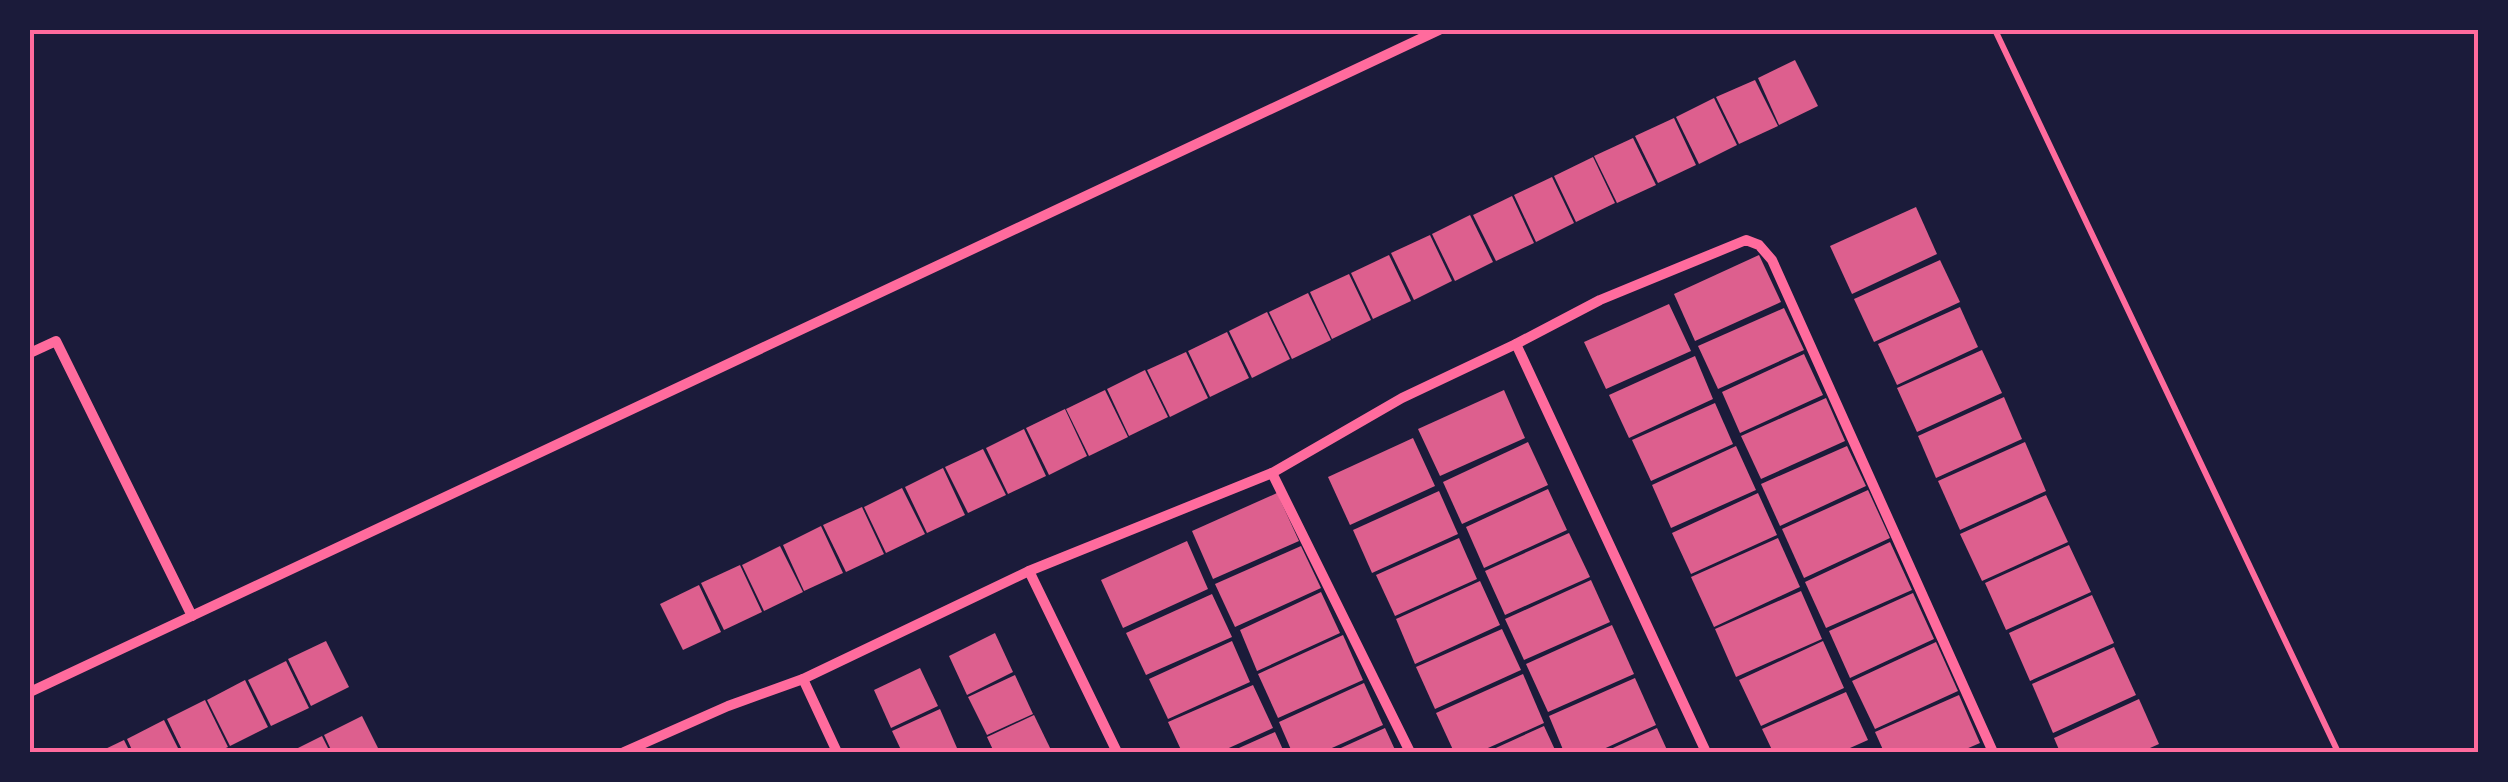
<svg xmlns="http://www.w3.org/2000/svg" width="2508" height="782" font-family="Poppins,sans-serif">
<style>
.building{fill:#dd5f8e}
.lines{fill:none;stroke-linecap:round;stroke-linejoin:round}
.path{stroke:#ff6b9d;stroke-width:6}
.minor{stroke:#ff6b9d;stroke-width:10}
.neatline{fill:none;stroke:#ff6b9d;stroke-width:4}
</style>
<rect width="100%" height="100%" fill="#1b1b3a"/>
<!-- building -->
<g class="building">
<path d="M1795,60L1818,106L1779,125L1758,78Z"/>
<path d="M1755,80L1778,126L1739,144L1716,97Z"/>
<path d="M1714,98L1737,145L1699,164L1676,117Z"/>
<path d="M1674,118L1696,165L1658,183L1635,136Z"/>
<path d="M1633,138L1656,185L1617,203L1594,156Z"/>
<path d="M1593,157L1615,203L1576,222L1554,176Z"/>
<path d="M1552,177L1574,223L1536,242L1514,195Z"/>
<path d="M1512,196L1534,243L1496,261L1473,215Z"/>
<path d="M1916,207L1937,254L1852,294L1830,246Z"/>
<path d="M1470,215L1493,262L1455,281L1432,234Z"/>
<path d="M1430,235L1452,281L1414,300L1391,253Z"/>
<path d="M1389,255L1411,301L1373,319L1351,273Z"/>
<path d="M1759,255L1781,302L1695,341L1674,294Z"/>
<path d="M1940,260L1960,302L1874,342L1854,299Z"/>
<path d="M1349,274L1371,320L1332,339L1310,292Z"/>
<path d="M1308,293L1331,340L1292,359L1269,312Z"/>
<path d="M1669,304L1691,351L1606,389L1584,342Z"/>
<path d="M1960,307L1978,347L1897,385L1878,344Z"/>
<path d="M1784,308L1804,350L1718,389L1698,346Z"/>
<path d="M1267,312L1290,359L1252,378L1229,331Z"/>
<path d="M1227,332L1249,378L1210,397L1188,351Z"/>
<path d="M1982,350L2002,393L1917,432L1897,388Z"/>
<path d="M1186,352L1208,398L1170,417L1147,370Z"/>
<path d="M1804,354L1823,395L1740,433L1722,392Z"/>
<path d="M1695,356L1713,399L1629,438L1609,395Z"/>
<path d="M1145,370L1168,417L1129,436L1107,389Z"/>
<path d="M1105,390L1128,437L1089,456L1066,409Z"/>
<path d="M1504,390L1525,438L1440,476L1418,429Z"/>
<path d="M2004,397L2022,439L1936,478L1918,436Z"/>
<path d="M1826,398L1845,441L1761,479L1741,436Z"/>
<path d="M1715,403L1733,444L1651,481L1632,440Z"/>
<path d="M1065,409L1087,456L1049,475L1026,428Z"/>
<path d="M1024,429L1046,476L1008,494L986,448Z"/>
<path d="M1413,438L1435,486L1350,525L1328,477Z"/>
<path d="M1528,442L1548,485L1462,524L1443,482Z"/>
<path d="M2025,442L2046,491L1960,530L1938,481Z"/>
<path d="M1736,446L1756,490L1671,528L1652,485Z"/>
<path d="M1847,446L1866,486L1780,526L1761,484Z"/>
<path d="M983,449L1006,495L968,513L945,467Z"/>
<path d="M943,468L965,515L927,533L905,487Z"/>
<path d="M902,488L925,534L886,553L864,507Z"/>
<path d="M1548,489L1567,530L1484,568L1466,527Z"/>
<path d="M1868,490L1890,538L1804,578L1782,529Z"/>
<path d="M1439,491L1458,534L1372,573L1353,530Z"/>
<path d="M1277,493L1299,541L1213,579L1192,531Z"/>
<path d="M1758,493L1777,535L1691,574L1672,533Z"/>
<path d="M2046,495L2068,542L1982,581L1960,534Z"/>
<path d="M862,507L884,554L846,572L823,525Z"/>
<path d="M821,526L843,573L804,591L783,545Z"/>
<path d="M1569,533L1590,577L1505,615L1485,571Z"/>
<path d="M1459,538L1477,579L1395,616L1376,575Z"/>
<path d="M1778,538L1800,587L1714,627L1691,577Z"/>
<path d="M1187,541L1208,589L1123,628L1101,580Z"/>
<path d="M1890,542L1912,590L1826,628L1805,582Z"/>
<path d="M2069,545L2091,592L2006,630L1985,583Z"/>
<path d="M780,546L803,592L764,611L742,565Z"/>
<path d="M1301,546L1321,588L1235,627L1215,584Z"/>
<path d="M740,565L762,612L724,630L701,583Z"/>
<path d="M1591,580L1610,622L1524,660L1505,619Z"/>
<path d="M1480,581L1500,625L1415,664L1396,619Z"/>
<path d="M699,585L721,632L683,650L660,604Z"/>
<path d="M1801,591L1822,639L1736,677L1715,629Z"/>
<path d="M1321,592L1340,633L1257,671L1240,630Z"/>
<path d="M1913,593L1934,639L1850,678L1829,631Z"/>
<path d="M1212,594L1232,637L1146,675L1126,633Z"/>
<path d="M2092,595L2114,643L2030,681L2009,633Z"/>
<path d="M1612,625L1634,674L1548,712L1526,664Z"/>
<path d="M1502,629L1521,670L1435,709L1416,667Z"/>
<path d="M995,633L1013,672L967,695L949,656Z"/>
<path d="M1343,635L1363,680L1278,718L1258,674Z"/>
<path d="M326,641L349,687L311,706L288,659Z"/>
<path d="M1232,641L1250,682L1168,719L1149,679Z"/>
<path d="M1823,641L1844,688L1761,726L1739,680Z"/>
<path d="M1936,642L1958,691L1875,729L1852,681Z"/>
<path d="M2114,647L2136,695L2053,733L2032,684Z"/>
<path d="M286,661L309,708L271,726L248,680Z"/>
<path d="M920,668L938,706L891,728L874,690Z"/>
<path d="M1523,674L1544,723L1479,752H1454L1436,713Z"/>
<path d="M1015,675L1033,714L987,735L968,697Z"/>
<path d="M1635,678L1656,725L1597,752H1564L1549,716Z"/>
<path d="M245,680L268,727L230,746L207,700Z"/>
<path d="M1364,683L1383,725L1323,752H1292L1279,722Z"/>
<path d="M1253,685L1273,728L1220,752H1182L1168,722Z"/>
<path d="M1846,692L1868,740L1841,752H1773L1762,729Z"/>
<path d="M1959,695L1980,743L1959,752H1884L1875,732Z"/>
<path d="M2139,699L2159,744L2141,752H2060L2054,738Z"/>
<path d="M205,700L228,747L217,752H183L167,719Z"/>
<path d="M940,709L957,748L949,752H902L892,731Z"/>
<path d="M1034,715L1052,752H994L987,737Z"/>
<path d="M362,716L380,752H332L324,735Z"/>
<path d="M164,720L180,752H133L127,739Z"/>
<path d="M1544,726L1556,752H1487Z"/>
<path d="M1385,728L1396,752H1332Z"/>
<path d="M1657,728L1668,752H1604Z"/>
<path d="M1275,732L1284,752H1230Z"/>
<path d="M322,736L330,752H290Z"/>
<path d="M124,740L130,752H99Z"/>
</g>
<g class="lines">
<!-- path -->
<path class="path" d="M1995,30L2338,752"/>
<!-- minor -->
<g class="minor">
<path d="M1516,344L1706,752"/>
<path d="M30,353L56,341L192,616"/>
<path d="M1272,473L1410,752"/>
<path d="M1029,571L1117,752"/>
<path d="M803,679L837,752"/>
<path d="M30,692L1439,30"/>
<path d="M624,752L728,706L803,679L1029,571L1272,473L1402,398L1516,344L1600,300L1746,240L1759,245L1772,260L1993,752"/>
</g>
</g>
<!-- border -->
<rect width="2508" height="782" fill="none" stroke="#1b1b3a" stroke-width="65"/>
<rect x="32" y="32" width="2444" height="718" class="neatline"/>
</svg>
